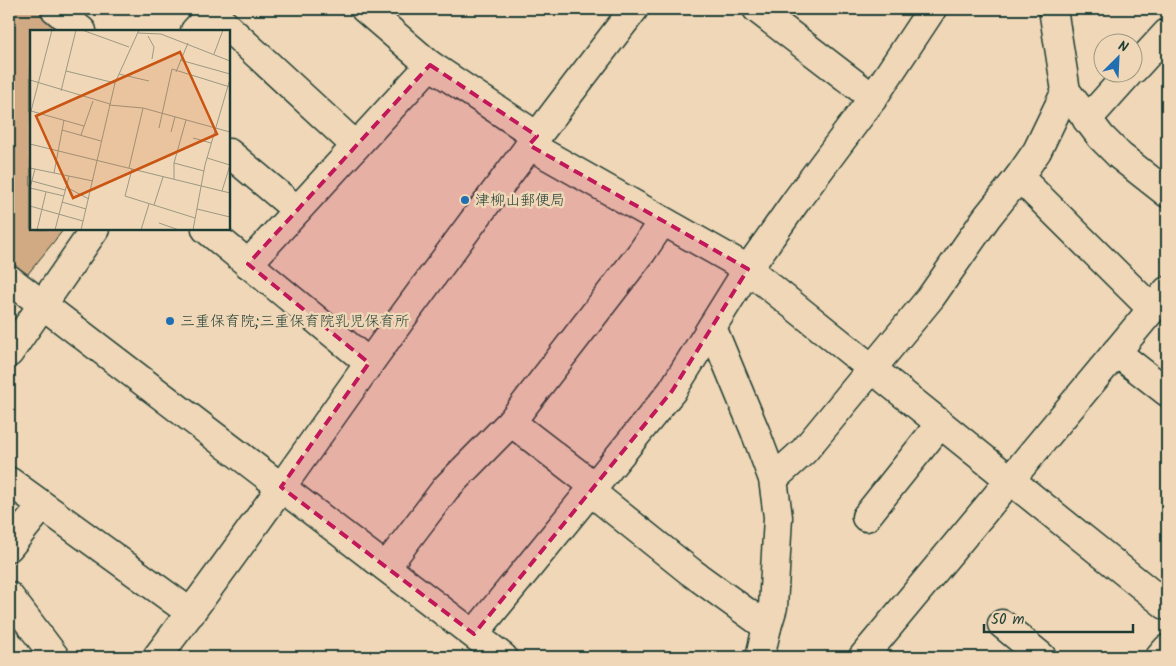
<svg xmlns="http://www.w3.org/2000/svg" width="1176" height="666" font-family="Kalam,'Klee One',sans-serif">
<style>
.building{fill:#d1a982;stroke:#1f3d34}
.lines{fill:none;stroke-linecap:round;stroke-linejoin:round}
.minor-casing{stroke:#1f3d34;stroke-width:31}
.minor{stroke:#efd7b7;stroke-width:28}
.marked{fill:#c2185b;fill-opacity:0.2;stroke:#c2185b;stroke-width:4;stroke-dasharray:10 6;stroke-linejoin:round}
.poi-dot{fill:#1f6fb2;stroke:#efd7b7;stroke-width:2}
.labels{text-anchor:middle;stroke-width:5;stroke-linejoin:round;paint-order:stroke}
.poi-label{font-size:15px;fill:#1f3d34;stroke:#efd7b7;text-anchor:start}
.inset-road{fill:none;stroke:#9c9983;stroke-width:1}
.view{fill:#ca5512;fill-opacity:0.15;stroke:#ca5512;stroke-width:2.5}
.inset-edge{fill:none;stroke:#1f3d34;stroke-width:2.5}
</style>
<rect width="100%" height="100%" fill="#efd7b7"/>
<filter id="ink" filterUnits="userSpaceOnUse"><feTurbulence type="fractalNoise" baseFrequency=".02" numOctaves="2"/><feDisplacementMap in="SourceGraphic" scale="10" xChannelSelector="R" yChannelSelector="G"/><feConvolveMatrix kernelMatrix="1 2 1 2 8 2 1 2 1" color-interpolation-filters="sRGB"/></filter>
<g filter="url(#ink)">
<!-- building -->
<path class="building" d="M9,9H36L65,31H31V229H64L27,275L9,260Z"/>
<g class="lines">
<!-- minor casing -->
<g class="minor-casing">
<g id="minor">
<path d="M55,9L82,31"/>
<path d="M208,9L356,146"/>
<path d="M365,9L430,65L537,136"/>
<path d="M757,9L873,98"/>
<path d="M1053,9L1066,91L1101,137L1120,156L1167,193"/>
<path d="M195,31L216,9"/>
<path d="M1134,69L1167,33"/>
<path d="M1087,120L1130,72"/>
<path d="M529,145L748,269L1167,606"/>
<path d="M229,153L297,210"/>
<path d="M1019,177L1152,309"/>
<path d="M206,229L369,363"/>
<path d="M248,264L430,65"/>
<path d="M9,279L503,657"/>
<path d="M712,327L755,431L773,479L778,517L773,607L767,627L760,657"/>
<path d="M1116,352L1167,392"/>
<path d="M9,353L95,229"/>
<path d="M511,422L594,486"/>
<path d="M773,479L804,451L931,297L987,217L1019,177L1037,151L1066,91"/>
<path d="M9,481L191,613"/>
<path d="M590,491L691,572L767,627"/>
<path d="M866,517L940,424"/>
<path d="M9,547L42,506"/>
<path d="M386,567L446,488L511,422L642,252L662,222"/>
<path d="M9,596L55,657"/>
<path d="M1002,624L1042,657"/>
<path d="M474,634L672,391L748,269L796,201L873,98L932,9"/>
<path d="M157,657C230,562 298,463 368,365C454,245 544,126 634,9"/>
<path d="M863,657L1167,291"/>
<path d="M1160,657L1167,649"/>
</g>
</g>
<!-- minor -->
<use href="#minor" class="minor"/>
</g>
</g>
<!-- marked area -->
<path class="marked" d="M430,65L537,136L529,145L748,269L672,391L474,634L281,487L369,363L248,264Z"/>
<!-- markers -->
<g class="poi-dot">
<circle cx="465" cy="200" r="5"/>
<circle cx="170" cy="321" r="5"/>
</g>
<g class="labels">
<!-- poi labels -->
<g class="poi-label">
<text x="475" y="205">津柳山郵便局</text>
<text x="180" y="326">三重保育院;三重保育院乳児保育所</text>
</g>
</g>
<!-- overview -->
<g transform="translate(30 30)">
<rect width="200" height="200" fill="#efd7b7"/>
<path class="inset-road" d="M52,0L99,17M108,3L131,4L200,31M118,6L124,17L122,29M184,24L193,0M150,30L200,44M36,41L85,53M146,42L158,13M89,44L119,51M0,50L80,74M31,61L46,0M79,75L113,78L200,102M1,81L54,96M0,85L22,0M129,98L142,39L200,57M32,100L71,111M141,102L145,87M51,105L63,71M163,108L181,113M0,114L200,163M177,128L200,135M144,133L174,141M0,138L63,151M99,138L113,78M102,139L95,166L165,188M24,143L34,90M144,149V133L156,90M2,151L35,160M36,157L59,169M0,158L34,166M0,158L5,139M192,161L200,135M32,172L56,179M124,175L133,147M0,176L53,191M167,179L200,187M129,193L149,200M7,200L16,162M25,200L39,146M51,200L85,53L109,0M111,200L119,174M163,200L175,135L200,49"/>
<path class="view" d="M150,22L187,104L43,168L6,86Z"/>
<rect width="200" height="200" class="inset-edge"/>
</g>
<!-- margin -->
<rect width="1176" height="666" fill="none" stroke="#efd7b7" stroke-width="30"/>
<rect x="15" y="15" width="1146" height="636" fill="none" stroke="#1f3d34" stroke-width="2" filter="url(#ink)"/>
<!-- north arrow -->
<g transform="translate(1118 58) rotate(24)"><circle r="24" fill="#efd7b7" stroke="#9c9983"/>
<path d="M0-4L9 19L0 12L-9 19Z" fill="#1f6fb2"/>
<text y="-8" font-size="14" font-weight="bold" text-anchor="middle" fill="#1f3d34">N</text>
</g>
<!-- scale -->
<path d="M984 624v8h149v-8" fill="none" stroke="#1f3d34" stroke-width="2.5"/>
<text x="991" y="624" font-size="15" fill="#1f3d34" stroke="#efd7b7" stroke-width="4" paint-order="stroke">50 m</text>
</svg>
